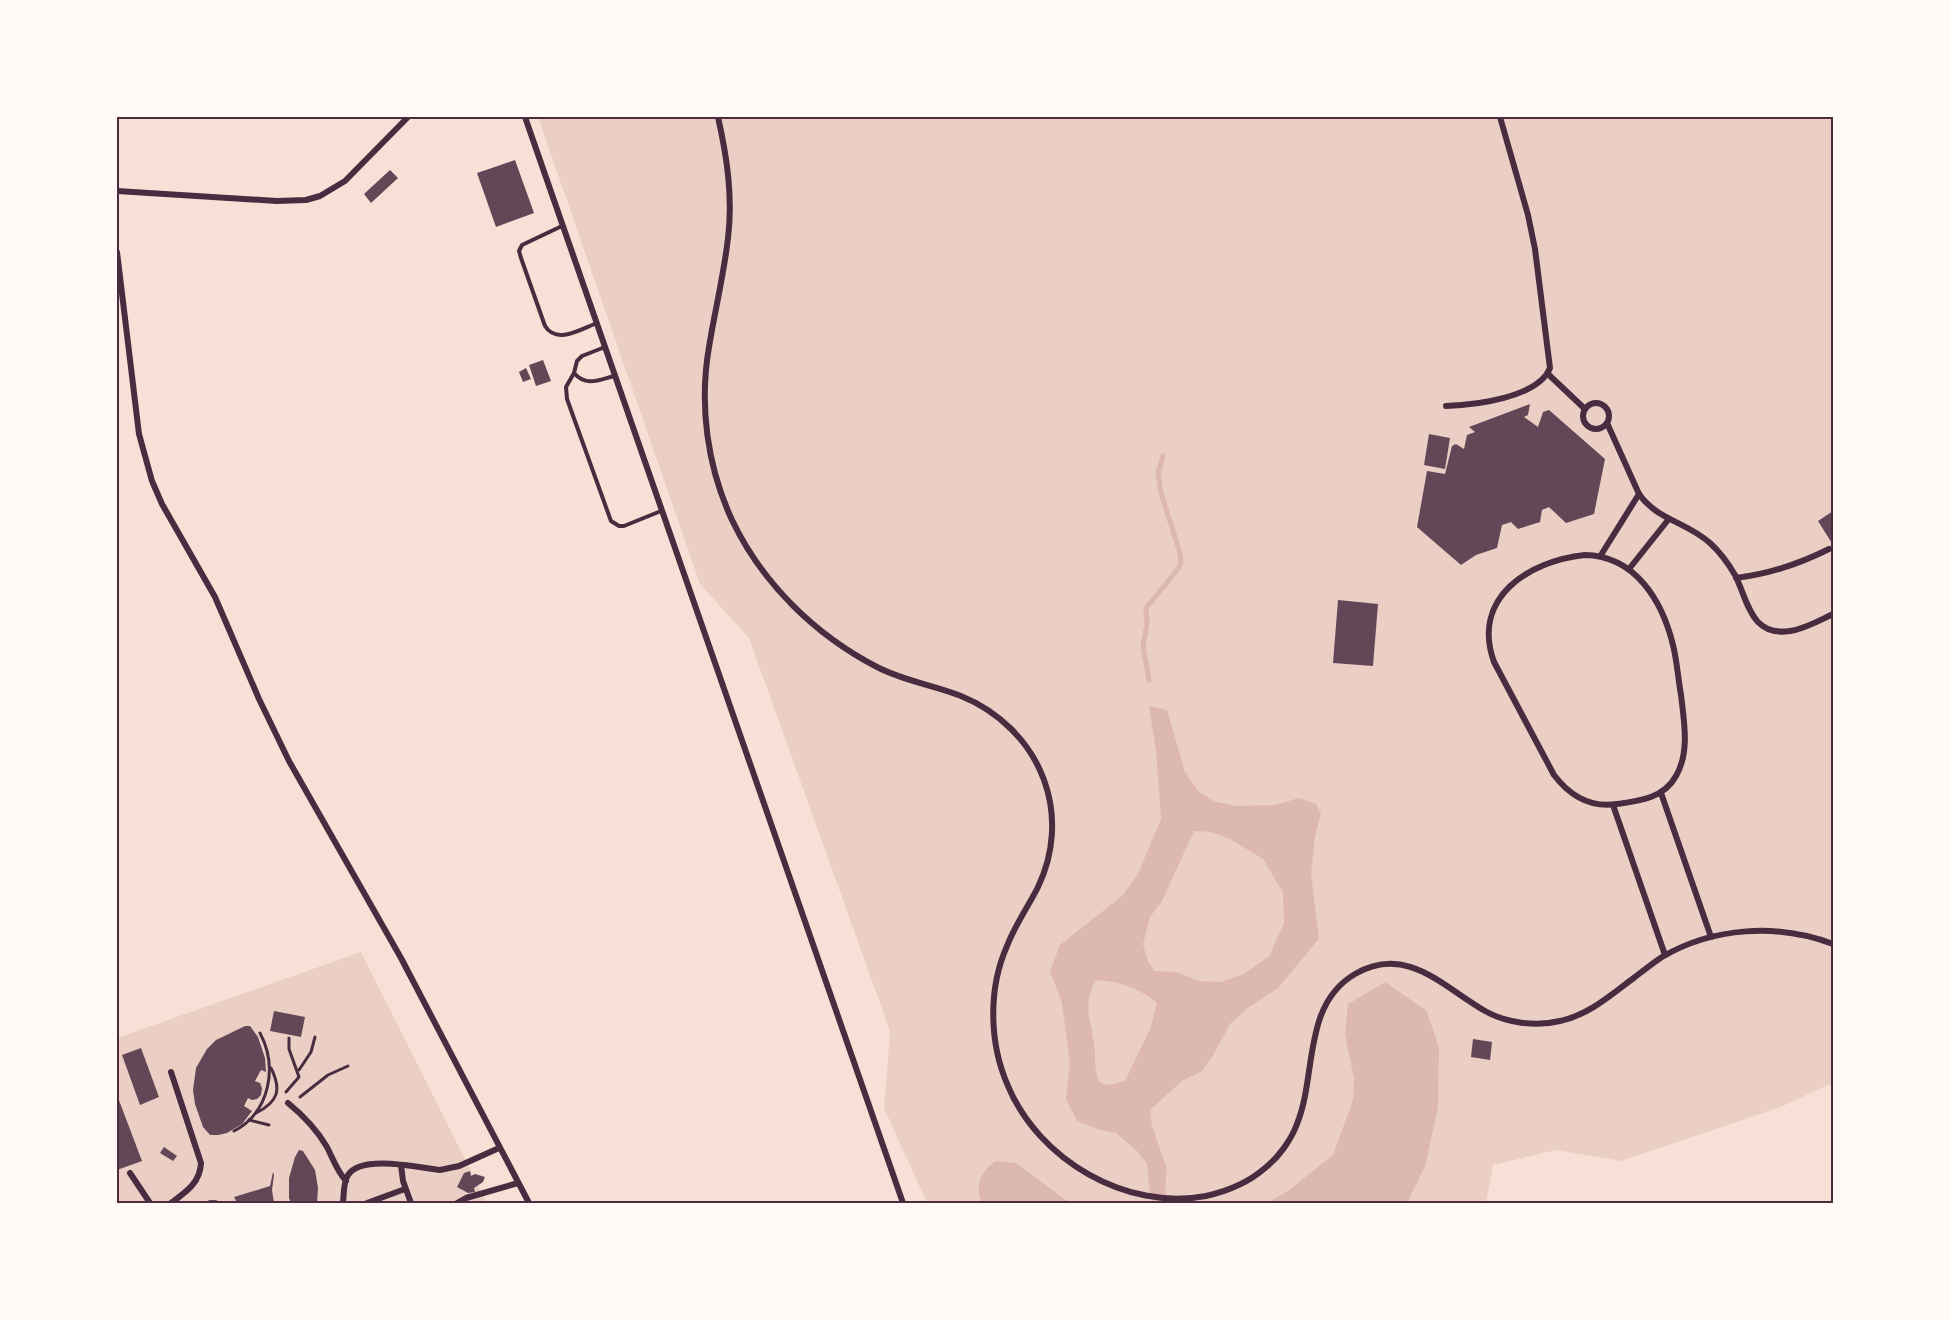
<svg xmlns="http://www.w3.org/2000/svg" width="1950" height="1320" font-family="Ubuntu,sans-serif">
<style>
.green{fill:#ebcfc5}
.water{fill:#dcb8b0;fill-rule:evenodd}
.lines{fill:none;stroke-linecap:round;stroke-linejoin:round}
.stream{stroke:#dcb8b0;stroke-width:5}
.building{fill:#644757}
.path{stroke:#4a2c40;stroke-width:3}
.service{stroke:#4a2c40;stroke-width:4}
.minor{stroke:#4a2c40;stroke-width:6}
.neatline{fill:none;stroke:#4a2c40;stroke-width:2}
</style>
<rect width="100%" height="100%" fill="#f7e1d7"/>
<!-- green -->
<g class="green">
<path d="M538,117H1833V1086L1828,1085L1781,1107L1621,1161L1556,1150L1493,1165L1486,1203H927L884,1108L890,1031L749,638L700,584Z"/>
<path d="M361,952L487,1203H117V1038Z"/>
</g>
<!-- water -->
<g class="water">
<path d="M1149,706L1167,710L1185,772L1199,792L1216,802L1237,806L1275,805L1299,798L1316,804L1321,813L1315,836L1311,874L1319,939L1278,988L1249,1007L1230,1024L1212,1057L1202,1071L1182,1081L1150,1110L1152,1126L1167,1169L1165,1189L1168,1203H1151L1147,1164L1137,1151L1116,1133L1100,1130L1077,1121L1066,1099L1070,1064L1062,1003L1050,971L1060,945L1122,896L1137,876L1161,819L1156,751ZM1194,831L1211,832L1230,839L1263,859L1283,893L1284,923L1269,956L1244,974L1221,982L1199,981L1176,972L1154,971L1147,959L1143,944L1150,917L1162,901ZM1096,980C1119,981 1139,988 1157,1003L1150,1029L1125,1081L1108,1085L1099,1082C1094,1069 1096,1058 1094,1044C1091,1018 1082,1005 1096,980Z"/>
<path d="M1385,982L1427,1011L1439,1048L1438,1107L1425,1166L1407,1203H1267L1289,1190L1333,1155L1353,1100L1354,1079L1345,1034L1348,1004Z"/>
<path d="M995,1161L1016,1163L1070,1203H982C974,1184 981,1173 995,1161Z"/>
</g>
<g class="lines">
<!-- stream -->
<path class="stream" d="M1149,680L1143,645L1147,624L1146,608L1178,569L1181,563L1180,553L1161,493L1158,473L1163,456"/>
</g>
<!-- building -->
<g class="building">
<path d="M515,160L534,213L496,227L477,173Z"/>
<path d="M390,170L398,178L371,203L364,194Z"/>
<path d="M543,360L551,381L536,386L529,365Z"/>
<path d="M526,368L531,379L523,382L519,372Z"/>
<path d="M1530,404L1528,415L1524,417L1538,427L1543,412L1549,410L1605,459L1594,514L1566,523L1549,507L1542,510L1540,522L1518,529L1511,522L1502,525L1497,548L1476,555L1461,565L1417,527L1427,471L1445,474L1452,446L1456,444L1464,449L1467,435L1475,432L1469,427Z"/>
<path d="M1429,434L1450,438L1445,469L1424,465Z"/>
<path d="M1833,511V545L1818,521Z"/>
<path d="M1338,600L1378,604L1373,666L1333,663Z"/>
<path d="M274,1011L305,1017L301,1037L270,1031Z"/>
<path d="M245,1026H250L258,1037L265,1058L266,1072L261,1070L255,1081L260,1083L262,1088L261,1095L257,1099L252,1100L248,1098L244,1106L252,1111L242,1124L227,1133L218,1135H210L203,1127L195,1104L193,1090L196,1068L207,1049L216,1040Z"/>
<path d="M1473,1039L1492,1042L1490,1060L1471,1057Z"/>
<path d="M141,1048L159,1097L140,1105L122,1055Z"/>
<path d="M117,1095L142,1161L117,1170Z"/>
<path d="M164,1147L177,1156L173,1161L160,1153Z"/>
<path d="M299,1150L303,1151L315,1170L318,1188L317,1203H291L289,1198V1178L295,1157Z"/>
<path d="M470,1171L471,1176L475,1174L485,1177L483,1182L474,1188L475,1192L468,1193L457,1187L464,1173Z"/>
<path d="M273,1172L274,1175L272,1190L274,1203H231L236,1201L234,1197L270,1186Z"/>
<path d="M209,1200H216L222,1203H206Z"/>
</g>
<g class="lines">
<!-- path -->
<g class="path">
<path d="M299,1070L311,1052L315,1037"/>
<path d="M286,1092L299,1077L289,1049V1038"/>
<path d="M300,1097L328,1075L348,1066"/>
<path d="M256,1113C278,1102 282,1090 271,1068"/>
<path d="M249,1120L269,1125"/>
<path d="M234,1131C270,1112 278,1067 260,1033"/>
</g>
<!-- service -->
<g class="service">
<path d="M562,226L522,245L519,251L521,258L545,326C557,345 581,329 597,323"/>
<path d="M605,347L582,356L577,361L574,373L566,387L567,399L611,521L619,526H624L661,511"/>
<path d="M574,373C586,387 599,380 614,376"/>
</g>
<!-- minor -->
<g class="minor">
<path d="M525,117L903,1203"/>
<path d="M718,117C727,157 733,197 728,238C724,274 715,310 709,347C699,405 707,466 732,520C762,583 815,635 877,667C904,681 933,685 961,696C998,711 1030,741 1044,780C1057,815 1054,854 1038,887C1028,907 1015,925 1007,946C988,989 989,1043 1008,1086C1039,1160 1126,1211 1206,1196C1228,1191 1248,1183 1265,1168C1279,1157 1291,1140 1297,1124C1317,1075 1302,1005 1355,974C1407,944 1443,987 1485,1011C1507,1023 1535,1027 1560,1021C1589,1015 1612,994 1635,977C1644,970 1653,963 1662,957C1713,927 1778,923 1833,944"/>
<path d="M117,191L277,201L306,200L320,196L345,181L408,117"/>
<path d="M117,252L139,434L152,481L162,504L215,597L259,699L289,761L401,958L529,1203"/>
<path d="M1548,374L1585,409"/>
<circle cx="1596" cy="416" r="13"/>
<path d="M1446,406C1474,405 1538,398 1550,368L1535,249L1528,215L1500,117"/>
<path d="M1607,423L1639,494C1657,520 1687,522 1710,543C1720,552 1728,563 1735,575C1748,600 1750,637 1790,631C1805,629 1820,620 1833,614"/>
<path d="M1585,555C1635,556 1662,600 1673,645C1677,661 1678,678 1681,695C1684,721 1690,752 1676,776C1664,798 1640,801 1617,804C1591,808 1570,796 1554,775L1494,662C1471,598 1528,561 1585,555Z"/>
<path d="M1601,555L1639,494"/>
<path d="M1629,569L1668,520"/>
<path d="M1736,578C1770,574 1799,564 1829,549"/>
<path d="M1661,793L1711,937"/>
<path d="M1613,805L1665,955"/>
<path d="M288,1103C304,1116 317,1130 327,1147C333,1159 337,1171 346,1181"/>
<path d="M401,1165L403,1181L411,1203"/>
<path d="M130,1173L150,1203"/>
<path d="M171,1203C186,1192 200,1183 201,1163L171,1072"/>
<path d="M343,1203C344,1194 343,1183 348,1175C362,1154 420,1168 440,1170L459,1166L499,1148"/>
<path d="M367,1203L405,1189"/>
<path d="M457,1203L466,1198L518,1183"/>
</g>
</g>
<!-- border -->
<rect width="1950" height="1320" fill="none" stroke="#fffaf5" stroke-width="237"/>
<rect x="118" y="118" width="1714" height="1084" class="neatline"/>
</svg>
